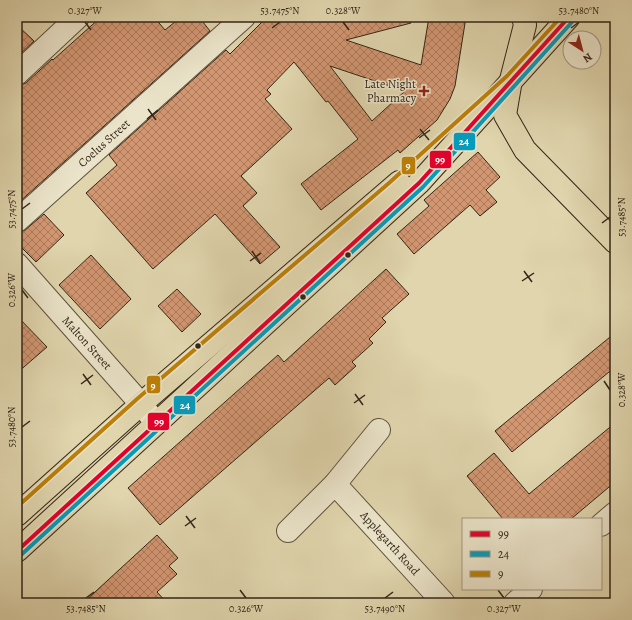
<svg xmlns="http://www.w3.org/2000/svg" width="632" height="620" font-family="Alegreya,serif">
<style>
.building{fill:url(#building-cross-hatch);stroke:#322517;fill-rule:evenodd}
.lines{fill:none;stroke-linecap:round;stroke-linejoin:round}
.minor-casing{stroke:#5e513c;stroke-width:24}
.primary-casing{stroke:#322517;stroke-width:24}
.trunk-casing{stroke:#322517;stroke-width:24}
.minor{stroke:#ebe4ca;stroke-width:22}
.primary{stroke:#e0d5ad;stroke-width:22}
.trunk{stroke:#e0d5ad;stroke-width:22}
.bus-1-casing{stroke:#ebe4ca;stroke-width:7}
.bus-2-casing{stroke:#ebe4ca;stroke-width:7}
.bus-3-casing{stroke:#ebe4ca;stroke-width:7}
.bus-1{stroke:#e4002b;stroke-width:4}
.bus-2{stroke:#059cbc;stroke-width:4}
.bus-3{stroke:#bc7f07;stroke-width:4}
.ticks{fill:none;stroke:#322517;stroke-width:1.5}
.poi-dot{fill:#8f2418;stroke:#ebe4ca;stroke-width:1.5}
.bus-dot{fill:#322517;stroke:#ebe4ca;stroke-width:1.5}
.labels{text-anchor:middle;stroke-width:3;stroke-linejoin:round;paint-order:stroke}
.poi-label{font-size:12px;fill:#322517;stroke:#ebe4ca;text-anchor:end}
.street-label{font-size:12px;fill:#322517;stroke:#ebe4ca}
.line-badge{stroke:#ebe4ca;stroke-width:1.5}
.badge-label{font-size:11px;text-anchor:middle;font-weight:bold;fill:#fff}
.neatline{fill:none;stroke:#322517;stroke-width:1.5}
.ticks-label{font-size:10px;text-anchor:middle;fill:#322517}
</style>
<defs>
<pattern id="building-cross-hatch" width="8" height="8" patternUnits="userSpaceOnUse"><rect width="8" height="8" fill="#d29671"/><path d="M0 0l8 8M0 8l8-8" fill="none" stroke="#ab7a5c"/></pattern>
</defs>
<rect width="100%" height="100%" fill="#e0d5ad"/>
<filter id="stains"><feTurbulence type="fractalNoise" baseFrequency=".005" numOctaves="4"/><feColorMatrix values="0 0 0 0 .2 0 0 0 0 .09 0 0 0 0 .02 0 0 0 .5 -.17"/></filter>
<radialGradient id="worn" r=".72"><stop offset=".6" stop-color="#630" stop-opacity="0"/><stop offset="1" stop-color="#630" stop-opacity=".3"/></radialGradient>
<!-- building -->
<g class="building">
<path d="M101,17H154L165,30L181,17H199L210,31L17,204V86L26,83L52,59L53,60Z"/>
<path d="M267,17H410L411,23L346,40L421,65L429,17H466L455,86L450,99L437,120L400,153L398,150L321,210L301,184L358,139L328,101L326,102L294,62L267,90L271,94L265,99L292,129L241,176L257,193L243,206L280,247L260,264L215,214L153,269L86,193L117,165L109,155L226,50L230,54ZM330,66L405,91L372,121Z"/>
<path d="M17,25L34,41L17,57Z"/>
<path d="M478,152L500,177L486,190L497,202L480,216L470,205L414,254L397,234L429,206L424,200Z"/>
<path d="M44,214L64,235L36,262L17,243V233L25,230Z"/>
<path d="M91,255L131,299L100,329L59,285Z"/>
<path d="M386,269L409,294L382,318L386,322L369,339L373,343L352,362L356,366L335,385L329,378L160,525L128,488L278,355L284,362Z"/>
<path d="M177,289L201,314L182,332L158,306Z"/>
<path d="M17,316L47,347L17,373Z"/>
<path d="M615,333V367L512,452L495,431Z"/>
<path d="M615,423V482L571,519H503L467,476L494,453L529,494Z"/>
<path d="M157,535L178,558L169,566L177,574L157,592L167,603H83Z"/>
</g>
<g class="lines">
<!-- minor casing -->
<g class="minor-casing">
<g id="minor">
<path d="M17,74L78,17"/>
<path d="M17,221L244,17"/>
<path d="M17,264L141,404L156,423"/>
<path d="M335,484L444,603"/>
<path d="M601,525L615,513"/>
<path d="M288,531L335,484L379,430"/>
<path d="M515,603L531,589"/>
</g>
</g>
<!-- primary casing -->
<g class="primary-casing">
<path id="primary" d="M523,17L525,25L511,80L505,115L525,150L615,242"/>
</g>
<!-- trunk casing -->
<g class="trunk-casing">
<g id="trunk">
<path d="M17,515L141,404L399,182"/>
<path d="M17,551L419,183L569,17"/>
</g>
</g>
<!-- minor -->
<use href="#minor" class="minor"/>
<!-- primary -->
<use href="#primary" class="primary"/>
<!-- trunk -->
<use href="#trunk" class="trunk"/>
<!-- bus-1 casing -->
<g class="bus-1-casing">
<path id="bus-1" d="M17,551L419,183L569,17"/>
</g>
<!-- bus-2 casing -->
<g class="bus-2-casing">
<path id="bus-2" d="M21,555L423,187L573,21"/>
</g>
<!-- bus-3 casing -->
<g class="bus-3-casing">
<path id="bus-3" d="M17,507L137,399L389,183L507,76L561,17"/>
</g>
<!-- bus-1 -->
<use href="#bus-1" class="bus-1"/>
<!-- bus-2 -->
<use href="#bus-2" class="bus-2"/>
<!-- bus-3 -->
<use href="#bus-3" class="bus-3"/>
</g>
<!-- ticks -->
<path class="ticks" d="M85,22L91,30M343,22L349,30M272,28L280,22M571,28L579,22M148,109L156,120M147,119L158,110M420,129L429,140M419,138L430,130M22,209L30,203M602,223L610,217M252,251L260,263M250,261L261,253M524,271L532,282M522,281L534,273M22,290L28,298M83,374L91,385M604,381L610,390M81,384L93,375M355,394L363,405M354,403L365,395M22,427L30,421M186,516L195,528M185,526L196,518M240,590L246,598M498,590L504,598M86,598L94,592M385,598L393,592"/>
<!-- markers -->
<path class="poi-dot" d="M422 85h4v4h4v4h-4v4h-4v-4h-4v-4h4z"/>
<g class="bus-dot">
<circle cx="348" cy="255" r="3.5"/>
<circle cx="303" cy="297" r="3.5"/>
<circle cx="198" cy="346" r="3.5"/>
</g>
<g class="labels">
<!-- poi labels -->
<g class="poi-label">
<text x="416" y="88">Late Night<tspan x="416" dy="14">Pharmacy</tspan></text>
</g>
<!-- street labels -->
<g class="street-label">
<text transform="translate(104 143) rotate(-42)" y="4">Coelus Street</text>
<text transform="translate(87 343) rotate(48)" y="4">Malton Street</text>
<text transform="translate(390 543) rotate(48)" y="4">Applegarth Road</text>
</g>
</g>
<g class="line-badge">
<rect x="453" y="132" width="23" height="19" rx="4" fill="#059cbc"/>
<rect x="429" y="150" width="23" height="19" rx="4" fill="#e4002b"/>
<rect x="401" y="156" width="15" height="19" rx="4" fill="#bc7f07"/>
<rect x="146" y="375" width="15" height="19" rx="4" fill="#bc7f07"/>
<rect x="173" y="395" width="23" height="20" rx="4" fill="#059cbc"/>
<rect x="147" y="412" width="23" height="19" rx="4" fill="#e4002b"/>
</g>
<g class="badge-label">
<text x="464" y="145">24</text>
<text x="440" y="163">99</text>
<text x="408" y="169">9</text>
<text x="153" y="389">9</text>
<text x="185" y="409">24</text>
<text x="159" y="425">99</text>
</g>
<!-- margin -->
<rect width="632" height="620" fill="none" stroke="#e0d5ad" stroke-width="44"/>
<!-- legend -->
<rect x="462" y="518" width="140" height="72" fill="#ebe4ca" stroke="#a19882"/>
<rect x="470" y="531" width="20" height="6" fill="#e4002b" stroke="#a19882"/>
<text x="498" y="538" font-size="12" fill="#322517">99</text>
<rect x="470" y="551" width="20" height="6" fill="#059cbc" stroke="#a19882"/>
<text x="498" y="558" font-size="12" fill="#322517">24</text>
<rect x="470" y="571" width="20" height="6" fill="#bc7f07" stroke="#a19882"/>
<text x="498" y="578" font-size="12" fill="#322517">9</text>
<!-- north arrow -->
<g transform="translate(582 50) rotate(144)"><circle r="19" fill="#ebe4ca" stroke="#a19882"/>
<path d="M0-3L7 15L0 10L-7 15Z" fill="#8f2418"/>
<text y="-6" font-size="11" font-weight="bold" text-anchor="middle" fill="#322517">N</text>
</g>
<rect x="22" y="22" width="588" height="576" class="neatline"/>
<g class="ticks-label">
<text x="85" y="14">0.327°W</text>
<text x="280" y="14">53.7475°N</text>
<text x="343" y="14">0.328°W</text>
<text x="579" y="14">53.7480°N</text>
<text transform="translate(11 209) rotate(-90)" y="4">53.7475°N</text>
<text transform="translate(621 217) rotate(-90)" y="4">53.7485°N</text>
<text transform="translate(11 290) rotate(-90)" y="4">0.326°W</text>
<text transform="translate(621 390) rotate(-90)" y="4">0.328°W</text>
<text transform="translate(11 427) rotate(-90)" y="4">53.7480°N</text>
<text x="86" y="612">53.7485°N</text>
<text x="246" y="612">0.326°W</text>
<text x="385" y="612">53.7490°N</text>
<text x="504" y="612">0.327°W</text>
</g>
<rect width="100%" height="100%" filter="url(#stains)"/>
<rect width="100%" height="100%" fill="url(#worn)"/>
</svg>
